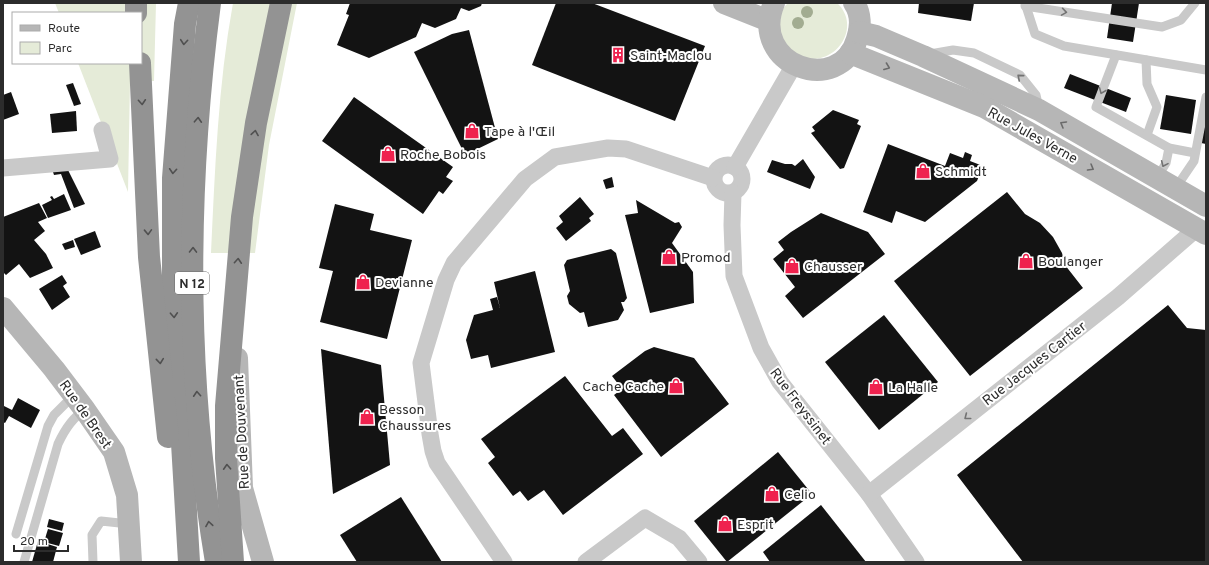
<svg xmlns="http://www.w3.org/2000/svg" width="1209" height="565" font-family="Overpass,sans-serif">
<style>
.green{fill:#e5ebd8}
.building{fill:#131313}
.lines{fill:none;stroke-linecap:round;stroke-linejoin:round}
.lane{stroke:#c9c9c9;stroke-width:9}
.street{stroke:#c9c9c9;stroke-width:17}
.secondary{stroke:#b6b6b6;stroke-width:22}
.highway{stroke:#939393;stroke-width:22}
.tree{fill:#a2ac91}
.oneway{stroke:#737373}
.oneway2{stroke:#505050}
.oneway3{stroke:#6a6a6a}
.labels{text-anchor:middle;stroke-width:4;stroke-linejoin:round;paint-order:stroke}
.shield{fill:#fff;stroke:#6b6b6b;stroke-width:1}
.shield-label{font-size:13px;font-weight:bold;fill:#2c2c2c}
.poi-label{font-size:14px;fill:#2c2c2c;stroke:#fff;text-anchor:start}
.street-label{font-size:14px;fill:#2c2c2c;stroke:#fff}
</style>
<rect width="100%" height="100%" fill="#fff"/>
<!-- green -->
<g class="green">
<path d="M55,3H156L154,81L130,82L128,192L78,63H141V13H59Z"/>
<path d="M233,3H297L269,145L255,253H211C215,170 218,85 233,3Z"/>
<path d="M788,3H837C862,26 837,65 806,58C797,56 794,54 788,47C784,42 780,39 780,31C780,21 779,11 788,3Z"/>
</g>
<!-- building -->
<g class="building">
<path d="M350,3H482L481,6L469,11L461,8L456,19L435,28L422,23L416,37L369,58L337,45L349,15L346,14Z"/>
<path d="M556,3H592L705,46L675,121L532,65Z"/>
<path d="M919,3H974L971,21L918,13Z"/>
<path d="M1112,3H1139L1133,42L1107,38Z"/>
<path d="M469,30L498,139L465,155L414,52L452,34Z"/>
<path d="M1070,74L1131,98L1126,112L1064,88Z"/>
<path d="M73,83L81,104L74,106L66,85Z"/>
<path d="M11,92L19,114L3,120V95Z"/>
<path d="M1166,95L1196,100L1191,134L1160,129Z"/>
<path d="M354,97L453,167L446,177L453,181L443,194L439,191L423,214L322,141Z"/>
<path d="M833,110L859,120L857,124L861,126L844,168L840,169L811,133L815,131L812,127Z"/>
<path d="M76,111L77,131L52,133L50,114Z"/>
<path d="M1206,119V144L1201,143Z"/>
<path d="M888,144L945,166L950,153L963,158L965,152L972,155L970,161L983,166L977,181L925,222L896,211L892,223L863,212Z"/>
<path d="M803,159L815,177L810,189L767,172L772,160L785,164H792L795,166Z"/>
<path d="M68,170L85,204L74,208L61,174L54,175L53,172Z"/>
<path d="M612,177L614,187L606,189L603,180Z"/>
<path d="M1007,192L1025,214L1040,223L1053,237L1062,253L1065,265L1083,288L970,376L894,281Z"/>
<path d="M64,194L71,210L48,218L42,205L52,200L50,197L52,196L54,199Z"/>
<path d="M580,197L594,214L589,218L591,221L566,241L556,228L563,222L559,216Z"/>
<path d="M636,200L675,223L679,222L682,227L672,243L693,272L694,303L650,313L625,215L638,213Z"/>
<path d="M39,203L47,218L38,222L45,231L34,240L46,254L53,268L30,278L19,264L6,275L3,272V217Z"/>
<path d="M335,204L374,214L370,230L412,240L387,339L320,322L333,271L319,268Z"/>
<path d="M821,213L868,232L885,254L803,318L785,296L795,287L773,259L784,250L778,242L791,232Z"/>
<path d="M95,231L101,247L81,255L74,239Z"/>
<path d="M73,240L75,247L65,250L62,244Z"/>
<path d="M611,249L616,253L627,298L624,302H621L624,310L618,320L588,327L584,312L580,313L569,304L567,296L570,291L564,265L567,260Z"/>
<path d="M535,271L555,352L491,368L488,355L471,359L466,340L474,315L493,310L490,299L497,297L500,308L494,282Z"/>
<path d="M62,275L67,283L63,286L70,297L52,310L39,289Z"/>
<path d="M1168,305L1187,328L1206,330V562H1023L957,475Z"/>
<path d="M884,315L938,382L879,430L825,362Z"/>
<path d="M654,347L694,358L729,404L661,457L614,395L622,389L612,376L645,351Z"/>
<path d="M321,349L381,365L390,465L333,494Z"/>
<path d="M565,376L612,436L623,428L643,454L563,515L544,490L528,501L520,491L513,496L488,463L495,457L481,439Z"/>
<path d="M18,398L40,410L31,428L9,416L5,423L3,422L4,406L12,410Z"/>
<path d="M778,452L812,494L727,562L694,521Z"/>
<path d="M401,497L442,562H357L340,535Z"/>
<path d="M821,505L866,562H770L763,552Z"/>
<path d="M49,519L64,523L62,531L47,527Z"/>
<path d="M48,529L63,533L59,546L44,542Z"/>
<path d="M38,541L57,547L53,562H32Z"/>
</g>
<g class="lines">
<!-- lane -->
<g class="lane">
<path d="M1025,3L1035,34L1064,46L1206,70"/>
<path d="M1025,6L1162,27L1181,20L1195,3"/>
<path d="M930,54L953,50L974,53L1020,75L1036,95L1039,108"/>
<path d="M1116,55L1096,107L1169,148L1195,153"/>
<path d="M1146,60L1147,84L1157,107L1147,135"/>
<path d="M1157,178L1166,163L1169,148"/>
<path d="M1175,189L1194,161L1206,97"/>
<path d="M16,534L48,426L54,415L74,395"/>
<path d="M24,562L58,444C64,431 73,417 85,410"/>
<path d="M93,562L92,535L101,521L129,524"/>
</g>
<!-- street -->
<g class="street">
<circle cx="728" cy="179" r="14"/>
<path d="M735,167L794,65"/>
<path d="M3,168L110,159L102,130"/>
<path d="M733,193L732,225L734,276L761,348L780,382L869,494L916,562"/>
<path d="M869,494L1118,297L1196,229"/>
<path d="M504,562L437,463L433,451L430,434L421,363L446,280L454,263L525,179L555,157L608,148L626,149L713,178"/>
<path d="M586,562L645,518L679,538L699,562"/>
</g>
<!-- secondary -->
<g class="secondary">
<path d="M724,3L769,21"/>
<path d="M774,3C748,66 840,97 857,39C861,27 861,13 854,3"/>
<path d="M859,32L876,36L923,56L1039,110L1206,206"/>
<path d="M850,53L984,107L1206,234"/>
<path d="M3,308L54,369L85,410L114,452L127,495L131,562"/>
<path d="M237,358L242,488L263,562"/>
</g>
<!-- highway -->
<g class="highway">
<path d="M136,3V13"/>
<path d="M189,3L185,24L173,178V290L189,562"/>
<path d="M210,3C186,188 185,377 216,562"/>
<path d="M140,63L149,257L168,437"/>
<path d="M233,562L226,458V406L242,217L256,123L281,3"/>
</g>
</g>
<!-- trees -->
<g class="tree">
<circle cx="807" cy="12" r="6"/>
<circle cx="798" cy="23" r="6"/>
</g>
<!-- one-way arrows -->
<defs><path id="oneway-chevron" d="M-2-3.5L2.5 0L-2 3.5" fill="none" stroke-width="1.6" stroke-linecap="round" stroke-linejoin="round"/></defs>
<g class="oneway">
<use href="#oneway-chevron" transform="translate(1064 12) rotate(9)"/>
<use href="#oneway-chevron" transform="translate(1020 77) rotate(-140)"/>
<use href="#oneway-chevron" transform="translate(1102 91) rotate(112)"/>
<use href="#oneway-chevron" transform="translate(1164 164) rotate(114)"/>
<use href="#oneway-chevron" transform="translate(967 417) rotate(142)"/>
</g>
<g class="oneway2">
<use href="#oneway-chevron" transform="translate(184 42) rotate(95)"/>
<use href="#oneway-chevron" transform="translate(142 102) rotate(86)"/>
<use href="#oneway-chevron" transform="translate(198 120) rotate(-87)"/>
<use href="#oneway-chevron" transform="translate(255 133) rotate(-81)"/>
<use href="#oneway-chevron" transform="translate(173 171) rotate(94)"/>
<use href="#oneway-chevron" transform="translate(148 232) rotate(88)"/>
<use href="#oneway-chevron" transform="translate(193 250) rotate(-89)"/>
<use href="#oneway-chevron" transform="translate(238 261) rotate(-86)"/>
<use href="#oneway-chevron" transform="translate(174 315) rotate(87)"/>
<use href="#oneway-chevron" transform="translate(160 361) rotate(84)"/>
<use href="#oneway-chevron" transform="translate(197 394) rotate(-94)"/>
<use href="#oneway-chevron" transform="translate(227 467) rotate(-93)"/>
<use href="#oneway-chevron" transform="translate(209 524) rotate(-99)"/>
</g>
<g class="oneway3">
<use href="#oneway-chevron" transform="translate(887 67) rotate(21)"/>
<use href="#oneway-chevron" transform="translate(1063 124) rotate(-150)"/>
<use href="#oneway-chevron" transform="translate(1091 168) rotate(30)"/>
</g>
<!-- icons -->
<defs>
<g id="building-bare" transform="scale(1.2)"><path d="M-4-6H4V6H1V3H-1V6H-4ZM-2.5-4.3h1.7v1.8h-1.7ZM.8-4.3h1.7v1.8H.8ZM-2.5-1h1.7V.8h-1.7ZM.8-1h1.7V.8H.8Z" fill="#ef224e" stroke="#fff" stroke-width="2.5" paint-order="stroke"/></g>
<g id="shop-bare" transform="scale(1.2)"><path d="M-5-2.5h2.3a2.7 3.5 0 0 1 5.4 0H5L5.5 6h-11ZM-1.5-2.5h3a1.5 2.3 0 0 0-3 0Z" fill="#ef224e" stroke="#fff" stroke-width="2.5" paint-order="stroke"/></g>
</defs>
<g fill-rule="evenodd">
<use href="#building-bare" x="618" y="55"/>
<use href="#shop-bare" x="472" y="131"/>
<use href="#shop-bare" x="388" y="154"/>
<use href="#shop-bare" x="923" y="171"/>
<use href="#shop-bare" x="669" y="257"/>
<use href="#shop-bare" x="1026" y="261"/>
<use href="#shop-bare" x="792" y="266"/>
<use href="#shop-bare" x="363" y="282"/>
<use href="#shop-bare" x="676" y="386"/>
<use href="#shop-bare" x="876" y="387"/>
<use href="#shop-bare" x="367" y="417"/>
<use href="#shop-bare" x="772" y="494"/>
<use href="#shop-bare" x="725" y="524"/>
</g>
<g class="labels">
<!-- shield labels -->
<rect class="shield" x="175" y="272" width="34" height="22" rx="3"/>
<g class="shield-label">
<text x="192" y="288">N 12</text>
</g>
<!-- poi labels -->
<g class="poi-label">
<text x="630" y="60">Saint-Maclou</text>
<text x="484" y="136">Tape à l'Œil</text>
<text x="400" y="159">Roche Bobois</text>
<text x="935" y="176">Schmidt</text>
<text x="681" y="262">Promod</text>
<text x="1038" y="266">Boulanger</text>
<text x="804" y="271">Chausser</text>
<text x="375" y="287">Devianne</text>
<text x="664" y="391" text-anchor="end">Cache Cache</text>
<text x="888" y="392">La Halle</text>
<text x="379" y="414">Besson<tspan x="379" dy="16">Chaussures</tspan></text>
<text x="784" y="499">Celio</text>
<text x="737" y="529">Esprit</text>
</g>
<!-- street labels -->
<g class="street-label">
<text transform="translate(1033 135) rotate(29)" y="5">Rue Jules Verne</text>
<text transform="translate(1034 363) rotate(-38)" y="5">Rue Jacques Cartier</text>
<text transform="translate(801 406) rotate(53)" y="5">Rue Freyssinet</text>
<text transform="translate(86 414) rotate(55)" y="5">Rue de Brest</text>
<text transform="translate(241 432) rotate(-93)" y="5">Rue de Douvenant</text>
</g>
</g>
<!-- border -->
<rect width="1209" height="565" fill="none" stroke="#2c2c2c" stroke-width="8"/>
<!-- legend -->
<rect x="12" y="12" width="130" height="52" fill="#ffffff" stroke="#ababab"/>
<rect x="20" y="25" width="20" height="6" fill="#b6b6b6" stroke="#ababab"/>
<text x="48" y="32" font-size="12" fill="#2c2c2c">Route</text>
<rect x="20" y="42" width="20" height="12" fill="#e5ebd8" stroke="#ababab"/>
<text x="48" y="52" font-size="12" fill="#2c2c2c">Parc</text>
<!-- scale -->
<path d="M14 545v6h54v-6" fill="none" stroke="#2c2c2c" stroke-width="2"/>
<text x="20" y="545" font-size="12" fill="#2c2c2c" stroke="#ffffff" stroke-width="3" paint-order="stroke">20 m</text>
</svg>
